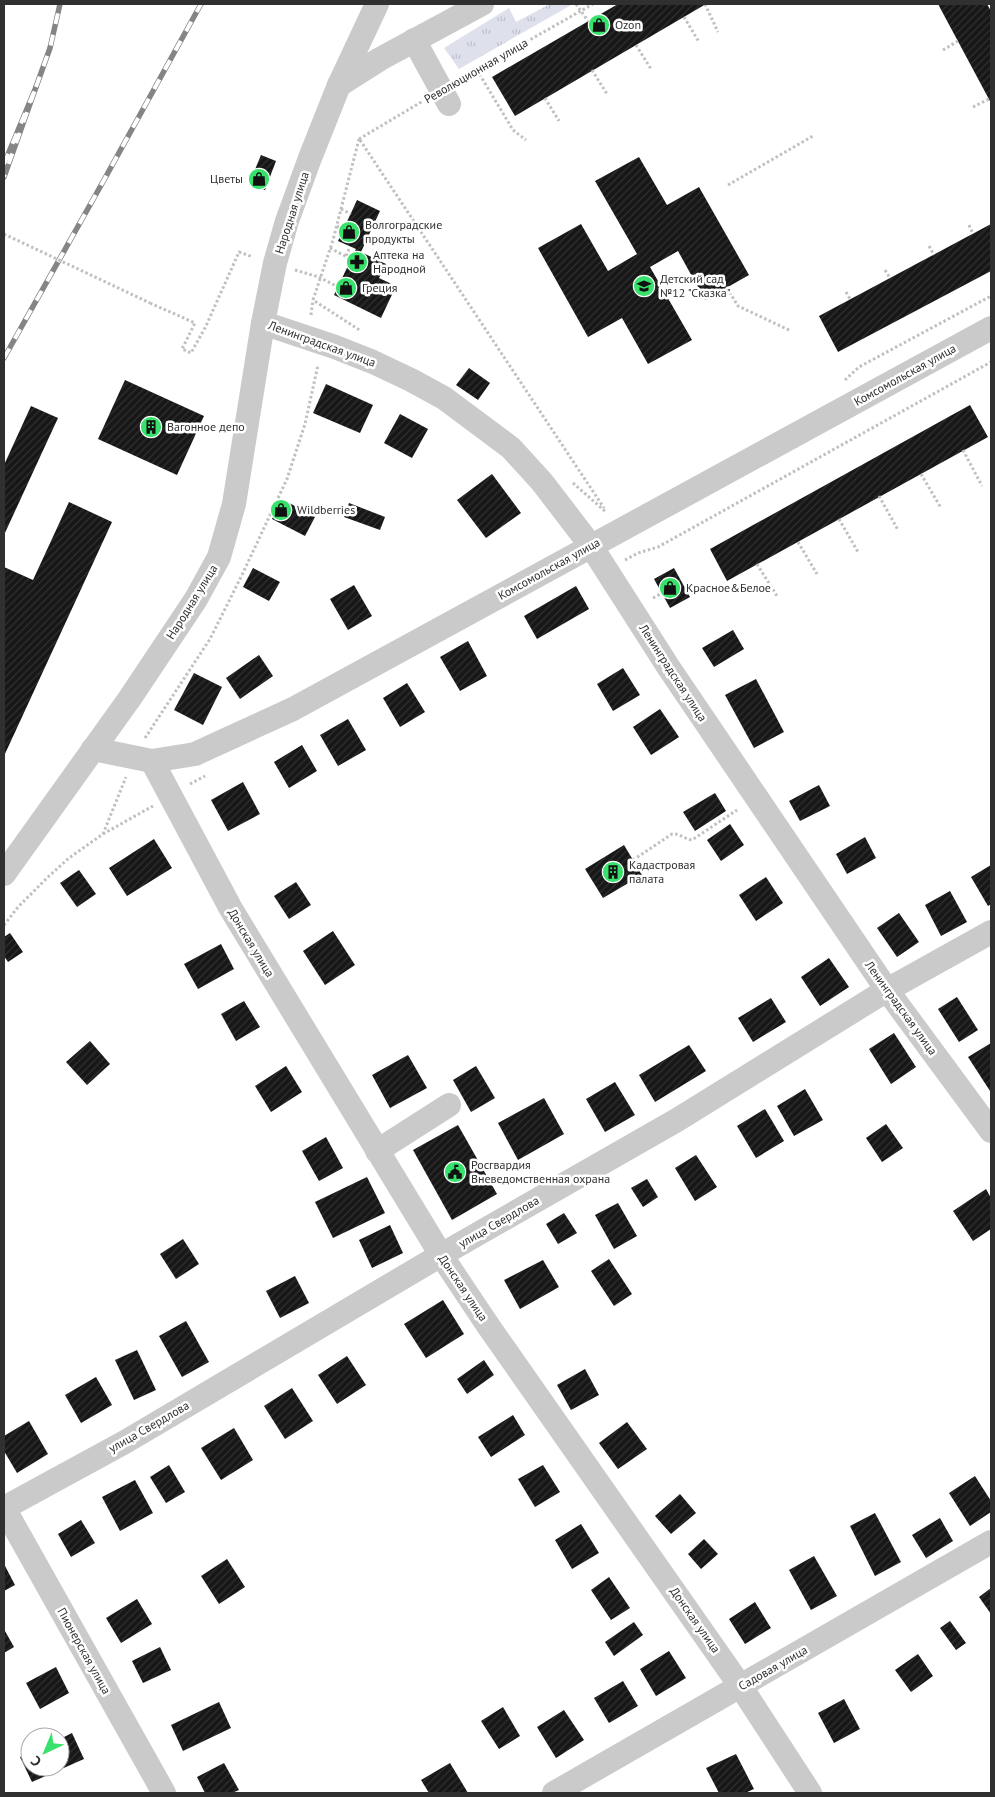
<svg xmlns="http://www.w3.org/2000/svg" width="995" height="1797" font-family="'PT Sans',sans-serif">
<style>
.grass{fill:url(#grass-tufts)}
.building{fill:url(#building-hatch)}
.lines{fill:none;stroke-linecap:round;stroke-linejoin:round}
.path{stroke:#c0c0c0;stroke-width:3;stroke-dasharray:2.5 2.5;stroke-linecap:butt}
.minor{stroke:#cacaca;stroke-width:24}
.rail-casing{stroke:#858585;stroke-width:5.5}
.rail{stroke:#fff;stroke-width:4;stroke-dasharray:11;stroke-linecap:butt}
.path-bridge{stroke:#c0c0c0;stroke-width:3;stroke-dasharray:2.5 2.5;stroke-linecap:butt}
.labels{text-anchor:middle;stroke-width:5;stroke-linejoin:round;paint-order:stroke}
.poi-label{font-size:12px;fill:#303030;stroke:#fff;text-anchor:start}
.street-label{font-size:12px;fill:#303030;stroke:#fff}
</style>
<defs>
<pattern id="grass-tufts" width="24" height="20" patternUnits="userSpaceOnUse" patternTransform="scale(1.25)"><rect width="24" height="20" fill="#dee0ec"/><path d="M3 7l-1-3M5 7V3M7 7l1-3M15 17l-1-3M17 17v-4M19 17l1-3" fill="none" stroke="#bfc0cb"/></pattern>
<pattern id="building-hatch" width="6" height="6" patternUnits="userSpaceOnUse" patternTransform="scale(1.25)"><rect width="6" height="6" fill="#171717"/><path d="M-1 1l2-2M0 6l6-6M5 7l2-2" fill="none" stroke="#303030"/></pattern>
</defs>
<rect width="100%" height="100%" fill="#fff"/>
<!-- grass -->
<path class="grass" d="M550,4H573L459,69L444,48L509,8L516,22Z"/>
<!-- building -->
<g class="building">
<path d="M618,4H706L515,116L492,77Z"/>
<path d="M938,4H987L991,11V103Z"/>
<path d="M261,155L276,161L265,190L249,184Z"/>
<path d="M639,157L667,205L699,187L749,275L705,300L678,251L650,267L692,340L648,364L622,318L588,337L538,248L581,224L608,271L637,254L595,181Z"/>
<path d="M357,200L380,211L361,252L386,264L379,278L396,286L381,318L334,295L356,249L338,241Z"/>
<path d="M991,224V271L838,352L819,316Z"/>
<path d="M469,368L490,383L478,400L456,385Z"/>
<path d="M125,380L204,416L177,475L98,439Z"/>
<path d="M326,384L373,405L360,433L313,413Z"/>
<path d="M970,405L988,437L727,581L710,549Z"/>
<path d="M31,406L58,418L4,535V465Z"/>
<path d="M400,414L428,429L412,458L384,443Z"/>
<path d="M492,474L521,513L486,538L457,500Z"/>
<path d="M282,499L315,517L305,536L272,519Z"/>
<path d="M69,502L112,522L4,756V567L33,580Z"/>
<path d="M349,503L385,517L380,530L344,517Z"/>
<path d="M253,568L280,582L269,601L243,587Z"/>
<path d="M674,568L690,597L670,608L654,579Z"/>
<path d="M354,585L372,616L348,630L330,599Z"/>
<path d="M576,586L589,609L537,639L524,616Z"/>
<path d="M733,630L744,649L714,667L702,648Z"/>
<path d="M468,641L487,676L460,691L440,657Z"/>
<path d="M259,655L273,676L240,699L226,678Z"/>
<path d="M623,668L640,695L613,711L597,684Z"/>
<path d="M194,673L222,687L203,725L174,710Z"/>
<path d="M756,679L784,732L754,748L725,695Z"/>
<path d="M407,683L425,712L400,727L383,698Z"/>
<path d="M660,709L679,737L651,755L633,727Z"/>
<path d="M348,719L366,750L338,766L320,735Z"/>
<path d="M302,745L317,771L289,788L274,762Z"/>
<path d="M243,782L260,814L228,831L211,800Z"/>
<path d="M819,785L830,806L800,821L789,801Z"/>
<path d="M715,793L726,811L695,831L683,812Z"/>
<path d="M730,824L744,845L721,861L707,840Z"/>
<path d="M865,837L876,858L847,874L836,854Z"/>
<path d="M154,839L172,868L127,896L109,868Z"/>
<path d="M624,845L642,875L603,898L585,869Z"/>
<path d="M991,865V904L988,906L971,877Z"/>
<path d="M79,870L96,894L77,907L60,883Z"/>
<path d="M766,877L783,903L756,921L739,895Z"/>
<path d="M296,882L311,905L289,919L274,896Z"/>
<path d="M950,891L967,922L941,936L925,905Z"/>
<path d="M899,913L919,942L897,957L877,928Z"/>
<path d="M333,931L355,965L325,985L303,951Z"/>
<path d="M10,933L23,952L8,962L4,956V937Z"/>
<path d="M221,944L234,969L198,989L184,964Z"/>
<path d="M829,958L849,987L820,1006L801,977Z"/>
<path d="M957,997L978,1030L959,1042L938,1009Z"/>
<path d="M771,998L786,1022L753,1042L738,1018Z"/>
<path d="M244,1001L260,1027L236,1041L221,1014Z"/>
<path d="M894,1033L916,1067L891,1084L869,1049Z"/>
<path d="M90,1041L110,1064L87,1085L66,1062Z"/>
<path d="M991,1043V1090L990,1091L968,1057Z"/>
<path d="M689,1045L706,1071L655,1102L639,1075Z"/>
<path d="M408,1055L427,1088L390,1108L372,1075Z"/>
<path d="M286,1066L302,1092L271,1112L255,1086Z"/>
<path d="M476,1066L495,1098L471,1112L453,1080Z"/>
<path d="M615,1082L635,1115L605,1132L586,1099Z"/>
<path d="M805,1089L823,1120L794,1136L777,1106Z"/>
<path d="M544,1098L564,1134L518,1160L498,1123Z"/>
<path d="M765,1109L784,1141L756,1158L737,1126Z"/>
<path d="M886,1124L903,1148L882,1162L866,1138Z"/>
<path d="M458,1125L497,1194L452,1220L413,1150Z"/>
<path d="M326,1137L343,1168L319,1181L302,1151Z"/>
<path d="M696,1155L717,1187L695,1201L675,1168Z"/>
<path d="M367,1177L385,1213L333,1238L315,1202Z"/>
<path d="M647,1179L658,1197L643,1207L631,1188Z"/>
<path d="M986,1189L991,1198V1229L973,1241L953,1211Z"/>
<path d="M618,1203L637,1236L614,1249L595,1215Z"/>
<path d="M564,1213L577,1233L558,1244L546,1224Z"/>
<path d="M390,1225L403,1253L372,1268L359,1240Z"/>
<path d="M183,1239L199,1264L176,1279L160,1254Z"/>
<path d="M609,1259L632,1294L614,1306L591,1271Z"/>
<path d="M543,1260L559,1287L520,1309L504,1280Z"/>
<path d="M295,1276L309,1303L280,1318L266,1291Z"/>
<path d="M443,1300L464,1334L426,1358L404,1324Z"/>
<path d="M186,1321L209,1362L182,1377L159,1336Z"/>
<path d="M137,1350L156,1390L134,1400L115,1360Z"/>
<path d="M347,1356L366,1385L337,1404L318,1375Z"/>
<path d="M484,1360L494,1375L467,1394L457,1379Z"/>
<path d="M585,1369L599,1395L571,1410L557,1385Z"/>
<path d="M96,1377L112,1405L81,1423L65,1395Z"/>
<path d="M292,1388L313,1421L285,1439L264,1406Z"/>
<path d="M513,1415L525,1435L491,1457L478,1437Z"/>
<path d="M29,1421L48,1454L17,1473L4,1451V1436Z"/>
<path d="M627,1422L647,1449L618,1469L599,1443Z"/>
<path d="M234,1428L253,1460L221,1480L201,1448Z"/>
<path d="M169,1465L185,1492L166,1503L150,1477Z"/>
<path d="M543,1465L560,1492L535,1507L518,1479Z"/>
<path d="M975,1476L991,1501V1512L970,1526L949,1493Z"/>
<path d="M135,1480L153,1513L120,1531L102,1497Z"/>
<path d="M680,1494L696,1513L671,1534L655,1516Z"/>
<path d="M875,1513L901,1562L875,1576L850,1526Z"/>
<path d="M940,1518L953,1541L926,1558L912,1535Z"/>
<path d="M81,1520L95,1543L71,1557L58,1534Z"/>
<path d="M581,1524L599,1553L572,1569L555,1540Z"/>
<path d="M704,1539L718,1554L701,1569L688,1554Z"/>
<path d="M814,1556L837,1596L811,1610L789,1570Z"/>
<path d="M227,1559L245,1587L219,1604L201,1576Z"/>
<path d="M4,1564L15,1585L4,1591Z"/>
<path d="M609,1577L630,1608L611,1620L591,1590Z"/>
<path d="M991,1588V1614L979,1597Z"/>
<path d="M137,1599L152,1624L121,1643L106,1618Z"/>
<path d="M755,1602L771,1628L745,1644L729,1619Z"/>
<path d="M950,1621L966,1643L956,1650L940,1628Z"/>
<path d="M634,1622L643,1635L614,1656L605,1642Z"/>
<path d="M5,1631L14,1647L4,1653V1632Z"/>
<path d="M160,1647L171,1670L143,1683L132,1661Z"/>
<path d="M669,1651L686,1678L656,1696L640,1669Z"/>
<path d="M918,1654L933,1676L911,1692L895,1670Z"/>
<path d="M56,1667L69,1693L40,1709L26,1683Z"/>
<path d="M623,1681L638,1706L609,1723L594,1698Z"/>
<path d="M844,1699L860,1729L834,1743L818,1713Z"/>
<path d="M219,1702L231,1728L183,1751L171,1725Z"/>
<path d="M503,1707L520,1736L499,1749L481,1721Z"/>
<path d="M564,1710L584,1740L556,1758L537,1727Z"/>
<path d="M72,1733L84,1759L32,1782L20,1757L30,1752V1767H60V1739Z"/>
<path d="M736,1754L754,1789L745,1793H719L706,1768Z"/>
<path d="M224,1763L239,1790L232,1793H205L197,1777Z"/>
<path d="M450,1763L468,1793H429L421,1780Z"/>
</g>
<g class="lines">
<!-- path -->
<g class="path">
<path d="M576,4L588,21"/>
<path d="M705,4L718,32"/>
<path d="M684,17L699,42"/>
<path d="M636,45L651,69"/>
<path d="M943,50L958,41"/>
<path d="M477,70L513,130L526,140"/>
<path d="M592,70L607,94"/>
<path d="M461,79L593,4"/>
<path d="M545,98L559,121"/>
<path d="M973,107L989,99"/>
<path d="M359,139L333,240L313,300L361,331"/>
<path d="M359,139L423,101"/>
<path d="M360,140L604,508"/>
<path d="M728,185L813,136"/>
<path d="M341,209L351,214"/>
<path d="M969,225L973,234"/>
<path d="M337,226L344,230"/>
<path d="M929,246L934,255"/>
<path d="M330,248L351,259"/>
<path d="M346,256L350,247"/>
<path d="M295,270L319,277L338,287"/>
<path d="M885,270L890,278"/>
<path d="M727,288L738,306L791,331"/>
<path d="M846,292L850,299"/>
<path d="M150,303L195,323L182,349L191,353L206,326L239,252L253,257"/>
<path d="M311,315L313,300"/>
<path d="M845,380L859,367L991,296"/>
<path d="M963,450L982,486"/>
<path d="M921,474L941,508"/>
<path d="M573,483L606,512"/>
<path d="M879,496L898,530"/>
<path d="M839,519L858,552"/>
<path d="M798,542L817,574"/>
<path d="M625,560L638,553L658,547L991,362"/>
<path d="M757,564L777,596"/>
<path d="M653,598L662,593"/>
<path d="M145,738L210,639L241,577L287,479L305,424L318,365"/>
<path d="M190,784L205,776"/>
<path d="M103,834L153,806"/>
<path d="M633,860L672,834C680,833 684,839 692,840L737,810"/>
<path d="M4,925L18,907L48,877L69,858L103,834L126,777"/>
</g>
<!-- minor -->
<g class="minor">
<path d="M414,40L449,104"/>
<path d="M339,85L380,59L482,4"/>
<path d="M263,323L335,347L373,362L411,380L444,398L511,448L542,482L591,546L669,668L887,990L991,1131"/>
<path d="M93,749L152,761L195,754L293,709L991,328"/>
<path d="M152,761L231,909L441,1255L487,1324L741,1687L810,1793"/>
<path d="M4,874L130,698L196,599L219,557L234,504L263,323L275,263L287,221L310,158L339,85L377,4"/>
<path d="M377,1151L449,1105"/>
<path d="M4,1508L125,1442L441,1255L677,1120L887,990L991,932"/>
<path d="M4,1508L164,1793"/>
<path d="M554,1793L991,1542"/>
</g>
<!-- rail casing -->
<g class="rail-casing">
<g id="rail">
<path d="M36,87L50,48L60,4"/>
<path d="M4,164L36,87L4,177"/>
<path d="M4,358L104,180L201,4"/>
</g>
</g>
<!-- rail -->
<use href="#rail" class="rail"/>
<!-- path-bridge -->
<path class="path-bridge" d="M4,234L150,303"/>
</g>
<!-- icons -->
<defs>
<g id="shop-disc" transform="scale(1.125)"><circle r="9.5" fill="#37e16b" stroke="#fff"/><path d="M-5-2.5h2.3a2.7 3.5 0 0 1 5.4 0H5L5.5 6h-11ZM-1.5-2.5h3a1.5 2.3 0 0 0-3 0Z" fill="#111"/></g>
<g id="pharmacy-disc" transform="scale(1.125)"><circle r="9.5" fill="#37e16b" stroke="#fff"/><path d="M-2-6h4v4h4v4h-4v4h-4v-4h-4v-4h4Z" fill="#111"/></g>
<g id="school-disc" transform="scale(1.125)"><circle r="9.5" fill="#37e16b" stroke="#fff"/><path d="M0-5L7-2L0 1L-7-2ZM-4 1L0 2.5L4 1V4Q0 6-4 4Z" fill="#111"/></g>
<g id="building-disc" transform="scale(1.125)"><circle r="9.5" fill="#37e16b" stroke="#fff"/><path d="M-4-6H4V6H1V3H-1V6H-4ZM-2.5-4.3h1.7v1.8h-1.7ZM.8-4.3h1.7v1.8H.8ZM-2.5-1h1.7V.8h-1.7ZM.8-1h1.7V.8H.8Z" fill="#111"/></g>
<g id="civic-disc" transform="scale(1.125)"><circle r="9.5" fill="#37e16b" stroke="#fff"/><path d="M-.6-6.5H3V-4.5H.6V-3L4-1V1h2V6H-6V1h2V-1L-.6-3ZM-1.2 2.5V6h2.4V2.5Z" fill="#111"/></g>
</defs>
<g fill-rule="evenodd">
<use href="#shop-disc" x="599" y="25"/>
<use href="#shop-disc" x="259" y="179"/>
<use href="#shop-disc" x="349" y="232"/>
<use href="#pharmacy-disc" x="357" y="262"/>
<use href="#school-disc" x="644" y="286"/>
<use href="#shop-disc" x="346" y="288"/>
<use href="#building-disc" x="151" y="427"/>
<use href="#shop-disc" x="281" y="510"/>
<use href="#shop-disc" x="670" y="588"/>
<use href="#building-disc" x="613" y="872"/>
<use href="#civic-disc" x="455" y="1172"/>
</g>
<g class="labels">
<!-- poi labels -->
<g class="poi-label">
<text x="615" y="29">Ozon</text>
<text x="243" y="183" text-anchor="end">Цветы</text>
<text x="365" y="229">Волгоградские<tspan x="365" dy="14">продукты</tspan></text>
<text x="373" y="259">Аптека на<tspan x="373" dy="14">Народной</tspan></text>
<text x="660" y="283">Детский сад<tspan x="660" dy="14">№12 "Сказка"</tspan></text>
<text x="362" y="292">Греция</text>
<text x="167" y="431">Вагонное депо</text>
<text x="297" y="514">Wildberries</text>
<text x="686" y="592">Красное&amp;Белое</text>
<text x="629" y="869">Кадастровая<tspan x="629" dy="14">палата</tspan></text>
<text x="471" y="1169">Росгвардия<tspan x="471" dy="14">Вневедомственная охрана</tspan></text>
</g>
<!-- street labels -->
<g class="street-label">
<text transform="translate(476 71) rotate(-30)" y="4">Революционная улица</text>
<text transform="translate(292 213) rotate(-72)" y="4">Народная улица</text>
<text transform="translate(322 344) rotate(20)" y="4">Ленинградская улица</text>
<text transform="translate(905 375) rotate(-29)" y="4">Комсомольская улица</text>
<text transform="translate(549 569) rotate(-29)" y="4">Комсомольская улица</text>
<text transform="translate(192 602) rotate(-58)" y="4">Народная улица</text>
<text transform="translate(673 673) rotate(57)" y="4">Ленинградская улица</text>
<text transform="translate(251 943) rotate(59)" y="4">Донская улица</text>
<text transform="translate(901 1008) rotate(54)" y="4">Ленинградская улица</text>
<text transform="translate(499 1222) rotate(-30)" y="4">улица Свердлова</text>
<text transform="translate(463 1288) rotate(56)" y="4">Донская улица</text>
<text transform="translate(149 1427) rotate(-30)" y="4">улица Свердлова</text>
<text transform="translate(695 1620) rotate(55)" y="4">Донская улица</text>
<text transform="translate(84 1651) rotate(61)" y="4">Пионерская улица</text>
<text transform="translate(773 1668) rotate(-30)" y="4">Садовая улица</text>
</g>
</g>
<!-- border -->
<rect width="995" height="1797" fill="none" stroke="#303030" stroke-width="10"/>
<!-- north arrow -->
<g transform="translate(45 1752) rotate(224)"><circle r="24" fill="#ffffff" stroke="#acacac"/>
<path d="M0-4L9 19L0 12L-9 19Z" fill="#37e16b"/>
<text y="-8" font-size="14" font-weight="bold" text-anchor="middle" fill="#303030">С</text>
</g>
</svg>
